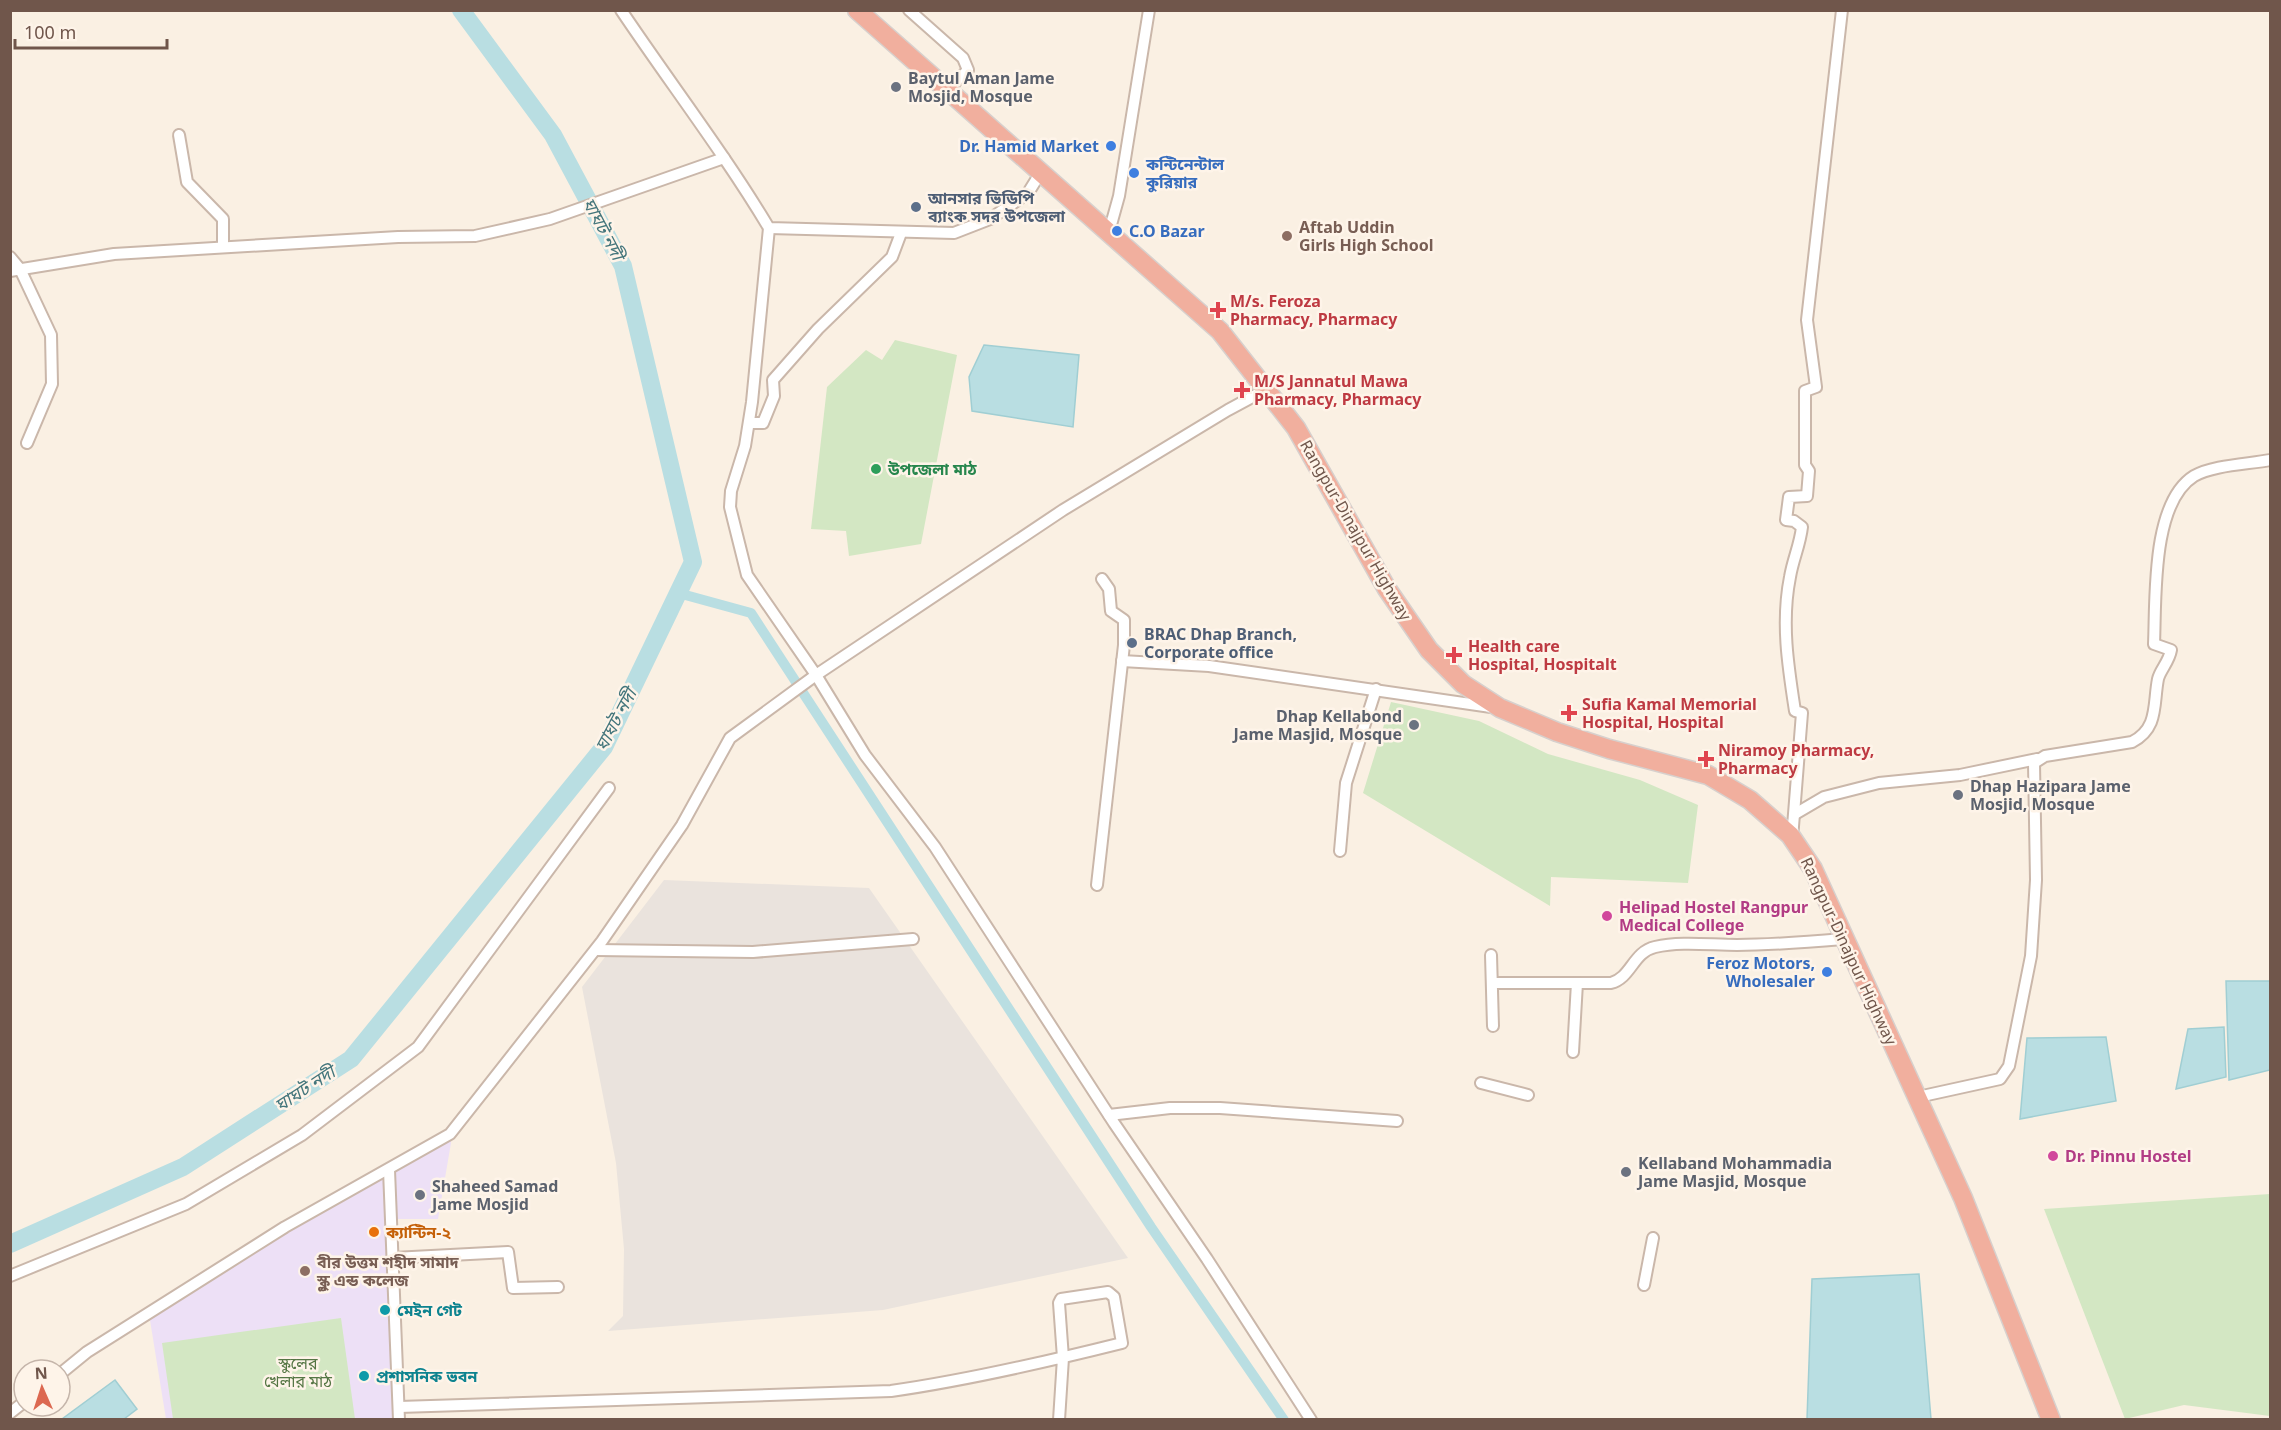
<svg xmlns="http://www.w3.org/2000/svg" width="2281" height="1430" font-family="'Noto Sans','Noto Sans Bengali',sans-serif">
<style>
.industrial{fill:#eae3dd}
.education{fill:#ede0f6}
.green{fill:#d3e7c3}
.water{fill:#b9dee2;stroke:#a0ced3;stroke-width:1.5}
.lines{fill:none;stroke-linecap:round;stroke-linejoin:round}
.canal{stroke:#b9dee2;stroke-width:10}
.river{stroke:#b9dee2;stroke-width:18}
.street-casing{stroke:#cab7aa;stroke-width:14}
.highway-casing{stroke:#d7d0cd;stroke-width:21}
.street{stroke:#fff;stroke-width:10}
.highway{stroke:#f1af9e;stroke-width:18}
.worship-dot{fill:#6b7280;stroke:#fef4e9;stroke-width:2}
.shop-dot{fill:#3f7fe0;stroke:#fef4e9;stroke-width:2}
.service-dot{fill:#5c6f8a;stroke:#fef4e9;stroke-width:2}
.education-dot{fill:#8d6e63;stroke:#fef4e9;stroke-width:2}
.health-dot{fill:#e0444e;stroke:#fef4e9;stroke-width:2}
.leisure-dot{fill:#2e9e5b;stroke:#fef4e9;stroke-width:2}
.hotel-dot{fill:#d1479c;stroke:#fef4e9;stroke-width:2}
.food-dot{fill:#e8710a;stroke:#fef4e9;stroke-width:2}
.culture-dot{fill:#0f9aa8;stroke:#fef4e9;stroke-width:2}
.labels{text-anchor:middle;stroke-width:5;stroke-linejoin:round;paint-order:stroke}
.worship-label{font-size:16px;font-weight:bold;fill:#5b616d;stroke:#fef4e9;text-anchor:start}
.shop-label{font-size:16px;font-weight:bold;fill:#366cbe;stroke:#fef4e9;text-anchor:end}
.service-label{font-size:16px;font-weight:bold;fill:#4e5e75;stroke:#fef4e9;text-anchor:start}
.education-label{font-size:16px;font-weight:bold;fill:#785e54;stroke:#fef4e9;text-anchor:start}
.health-label{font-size:16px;font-weight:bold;fill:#be3a42;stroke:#fef4e9;text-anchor:start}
.leisure-label{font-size:16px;font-weight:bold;fill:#27864d;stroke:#fef4e9;text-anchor:start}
.street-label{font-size:16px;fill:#70564b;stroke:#fef4e9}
.hotel-label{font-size:16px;font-weight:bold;fill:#b23c85;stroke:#fef4e9;text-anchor:start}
.food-label{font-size:16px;font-weight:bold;fill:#c56008;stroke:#fef4e9;text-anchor:start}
.culture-label{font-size:16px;font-weight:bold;fill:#0d838f;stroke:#fef4e9;text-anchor:start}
.park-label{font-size:16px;fill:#557644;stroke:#fef4e9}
.water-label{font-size:18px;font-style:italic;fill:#43757b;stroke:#fef4e9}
</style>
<rect width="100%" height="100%" fill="#faf0e3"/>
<!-- industrial -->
<path class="industrial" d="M664,880L869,888L1128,1258L883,1310L608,1331L623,1316L624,1249L616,1163L582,987Z"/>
<!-- education -->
<path class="education" d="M450,1135L451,1143L438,1219H392L400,1419H166L149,1314Z"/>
<!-- green -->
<g class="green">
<path d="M895,340L957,355L921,544L849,556L846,531L811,529L827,387L866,350L882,360Z"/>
<path d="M1391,702L1479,721L1548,754L1640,780L1698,805L1688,883L1551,877L1550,906L1363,793Z"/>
<path d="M2270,1194V1416L2184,1405L2125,1419L2044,1209Z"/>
<path d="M341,1318L355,1419H173L162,1343Z"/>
</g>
<!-- water -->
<g class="water">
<path d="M984,345L1079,355L1073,427L972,411L969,377Z"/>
<path d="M2226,981H2270V1070L2229,1080Z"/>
<path d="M2224,1027L2226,1077L2176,1089L2188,1029Z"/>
<path d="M2106,1037L2116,1101L2020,1119L2027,1038Z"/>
<path d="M1919,1274L1931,1419H1807L1812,1279Z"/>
<path d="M115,1380L137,1409L124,1419H62Z"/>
</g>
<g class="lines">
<!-- canal -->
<path class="canal" d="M678,593L751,613L1151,1227L1284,1420"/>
<!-- river -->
<path class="river" d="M10,1244L183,1167L351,1059L604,747L693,562L623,266L553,135L461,10"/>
<!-- street casing -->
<g class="street-casing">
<g id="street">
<path d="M621,10C670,83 724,153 769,228L954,233L990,219L1028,193L1041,172"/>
<path d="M909,10L963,58L968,70L947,90"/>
<path d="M179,135L187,182L223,219V247"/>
<path d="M769,228L752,402L745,446L731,491L730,507L747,575L816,675L865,755L935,847L1114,1123L1207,1259L1311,1420"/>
<path d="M1109,232L1119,196L1149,10"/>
<path d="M10,257L20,269L51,335L52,384L27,443"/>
<path d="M10,271L114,254L398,237L475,236L550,219L724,158"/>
<path d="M749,423H763L774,396L773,380L818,329L892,257L901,233"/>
<path d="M1122,661L1209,666L1491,707"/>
<path d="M1795,814L1824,797L1879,783L1960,775L2037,759"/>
<path d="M1792,839L1802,713L1795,711C1788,666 1781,622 1790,577C1793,559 1800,545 1802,527L1794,521L1786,520L1789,497L1807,496L1809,471L1805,465V391L1816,387L1807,320L1842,10"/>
<path d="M1340,851L1346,783L1376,689"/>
<path d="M1097,885L1124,645V620L1111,611L1109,589L1102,579"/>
<path d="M596,950L753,952L913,939"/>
<path d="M1491,955L1493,1026"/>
<path d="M1493,983H1611C1631,978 1633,952 1655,947C1681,941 1710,945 1737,945C1772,945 1808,942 1843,939"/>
<path d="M1573,1052L1577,983"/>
<path d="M1481,1083L1528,1095"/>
<path d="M1918,1097L2000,1079L2009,1066L2031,956L2036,880L2034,763L2045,756L2132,742C2159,728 2153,704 2158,679C2160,670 2169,662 2171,650L2154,644C2156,599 2151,503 2194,476C2212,465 2250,464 2270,460"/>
<path d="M1109,1115L1170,1108H1220L1397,1121"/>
<path d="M389,1170L399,1420"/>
<path d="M393,1258L508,1252L513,1288L558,1287"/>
<path d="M10,1276L186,1204L302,1135L418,1047L609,788"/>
<path d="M1644,1285L1653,1238"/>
<path d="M60,1374L87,1352L285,1227L450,1134L602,941L682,825L730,738L816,675L1063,510L1228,410L1267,389"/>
<path d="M399,1407L891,1391C969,1380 1046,1362 1122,1343L1114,1297L1108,1292L1061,1299L1059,1303L1063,1358L1059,1420"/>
<path d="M10,1413L24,1402"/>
</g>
</g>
<!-- highway casing -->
<g class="highway-casing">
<path id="highway" d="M857,10L1220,331L1296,428L1387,589L1429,650L1463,684L1500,708L1557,732L1609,749L1708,775L1750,800L1790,835L1813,869L1963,1198L2051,1420"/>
</g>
<!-- street -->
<use href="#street" class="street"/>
<!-- highway -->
<use href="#highway" class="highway"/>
</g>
<!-- markers -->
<g class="worship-dot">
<circle cx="896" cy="87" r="6"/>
<circle cx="1414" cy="725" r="6"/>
<circle cx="1958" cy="795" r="6"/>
<circle cx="1626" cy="1172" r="6"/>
<circle cx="420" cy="1195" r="6"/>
</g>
<g class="shop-dot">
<circle cx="1111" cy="146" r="6"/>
<circle cx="1134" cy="173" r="6"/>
<circle cx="1117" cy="231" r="6"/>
<circle cx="1827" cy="972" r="6"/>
</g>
<g class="service-dot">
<circle cx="916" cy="207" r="6"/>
<circle cx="1132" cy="643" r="6"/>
</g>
<g class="education-dot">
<circle cx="1287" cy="236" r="6"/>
<circle cx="305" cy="1271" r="6"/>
</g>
<g class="health-dot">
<path d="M1215 301h6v6h6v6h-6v6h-6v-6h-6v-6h6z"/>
<path d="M1239 381h6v6h6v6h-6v6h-6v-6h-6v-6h6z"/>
<path d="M1451 646h6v6h6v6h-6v6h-6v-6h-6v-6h6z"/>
<path d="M1566 704h6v6h6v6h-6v6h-6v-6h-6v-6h6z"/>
<path d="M1703 750h6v6h6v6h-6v6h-6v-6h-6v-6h6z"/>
</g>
<circle class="leisure-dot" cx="876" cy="469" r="6"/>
<g class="hotel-dot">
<circle cx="1607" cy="916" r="6"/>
<circle cx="2053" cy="1156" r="6"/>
</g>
<circle class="food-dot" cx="374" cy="1232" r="6"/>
<g class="culture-dot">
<circle cx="385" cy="1310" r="6"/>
<circle cx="364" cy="1376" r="6"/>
</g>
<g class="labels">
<!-- worship labels -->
<g class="worship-label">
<text x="908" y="84">Baytul Aman Jame<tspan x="908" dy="18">Mosjid, Mosque</tspan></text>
<text x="1402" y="722" text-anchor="end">Dhap Kellabond<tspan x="1402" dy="18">Jame Masjid, Mosque</tspan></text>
<text x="1970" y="792">Dhap Hazipara Jame<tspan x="1970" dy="18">Mosjid, Mosque</tspan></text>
<text x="1638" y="1169">Kellaband Mohammadia<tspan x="1638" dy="18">Jame Masjid, Mosque</tspan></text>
<text x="432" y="1192">Shaheed Samad<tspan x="432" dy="18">Jame Mosjid</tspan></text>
</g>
<!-- shop labels -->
<g class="shop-label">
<text x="1099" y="152">Dr. Hamid Market</text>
<text x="1146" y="170" text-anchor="start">কন্টিনেন্টাল<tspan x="1146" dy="18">কুরিয়ার</tspan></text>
<text x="1129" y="237" text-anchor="start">C.O Bazar</text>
<text x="1815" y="969">Feroz Motors,<tspan x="1815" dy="18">Wholesaler</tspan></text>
</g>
<!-- service labels -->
<g class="service-label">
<text x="928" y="204">আনসার ভিডিপি<tspan x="928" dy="18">ব্যাংক সদর উপজেলা</tspan></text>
<text x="1144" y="640">BRAC Dhap Branch,<tspan x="1144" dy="18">Corporate office</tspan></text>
</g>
<!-- education labels -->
<g class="education-label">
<text x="1299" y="233">Aftab Uddin<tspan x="1299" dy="18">Girls High School</tspan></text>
<text x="317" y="1268">বীর উত্তম শহীদ সামাদ<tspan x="317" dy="18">স্কুল এন্ড কলেজ</tspan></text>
</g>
<!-- health labels -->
<g class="health-label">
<text x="1230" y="307">M/s. Feroza<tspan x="1230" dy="18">Pharmacy, Pharmacy</tspan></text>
<text x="1254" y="387">M/S Jannatul Mawa<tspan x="1254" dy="18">Pharmacy, Pharmacy</tspan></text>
<text x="1468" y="652">Health care<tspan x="1468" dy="18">Hospital, Hospitalt</tspan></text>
<text x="1582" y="710">Sufia Kamal Memorial<tspan x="1582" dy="18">Hospital, Hospital</tspan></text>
<text x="1718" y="756">Niramoy Pharmacy,<tspan x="1718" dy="18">Pharmacy</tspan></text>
</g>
<!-- leisure labels -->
<g class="leisure-label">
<text x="888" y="475">উপজেলা মাঠ</text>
</g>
<!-- street labels -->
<g class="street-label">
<text transform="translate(1356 530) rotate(60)" y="6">Rangpur-Dinajpur Highway</text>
<text transform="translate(1849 951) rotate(65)" y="6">Rangpur-Dinajpur Highway</text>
</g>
<!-- hotel labels -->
<g class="hotel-label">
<text x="1619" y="913">Helipad Hostel Rangpur<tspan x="1619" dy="18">Medical College</tspan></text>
<text x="2065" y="1162">Dr. Pinnu Hostel</text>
</g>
<!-- food labels -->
<g class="food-label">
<text x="386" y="1238">ক্যান্টিন-২</text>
</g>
<!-- culture labels -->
<g class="culture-label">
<text x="397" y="1316">মেইন গেট</text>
<text x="376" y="1382">প্রশাসনিক ভবন</text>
</g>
<!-- park labels -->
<g class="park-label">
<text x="298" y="1369">স্কুলের<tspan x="298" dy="18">খেলার মাঠ</tspan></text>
</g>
<!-- water labels -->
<g class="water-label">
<text transform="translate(603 229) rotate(62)" y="6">ঘাঘট নদী</text>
<text transform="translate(616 720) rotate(-62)" y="6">ঘাঘট নদী</text>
<text transform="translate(305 1089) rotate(-33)" y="6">ঘাঘট নদী</text>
</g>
</g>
<!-- border -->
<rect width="2281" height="1430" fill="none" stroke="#70564b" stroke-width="24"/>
<!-- north arrow -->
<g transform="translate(42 1388) rotate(357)"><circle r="28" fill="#fef4e9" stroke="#c5b5aa" stroke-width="1.5"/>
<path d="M0-4.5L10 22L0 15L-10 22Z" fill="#dc6850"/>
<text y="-9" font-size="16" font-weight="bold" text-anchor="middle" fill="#70564b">N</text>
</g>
<!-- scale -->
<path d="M15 39v9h152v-9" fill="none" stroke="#70564b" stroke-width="3"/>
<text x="24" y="39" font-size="18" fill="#70564b" stroke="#fef4e9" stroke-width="4.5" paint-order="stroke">100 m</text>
</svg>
